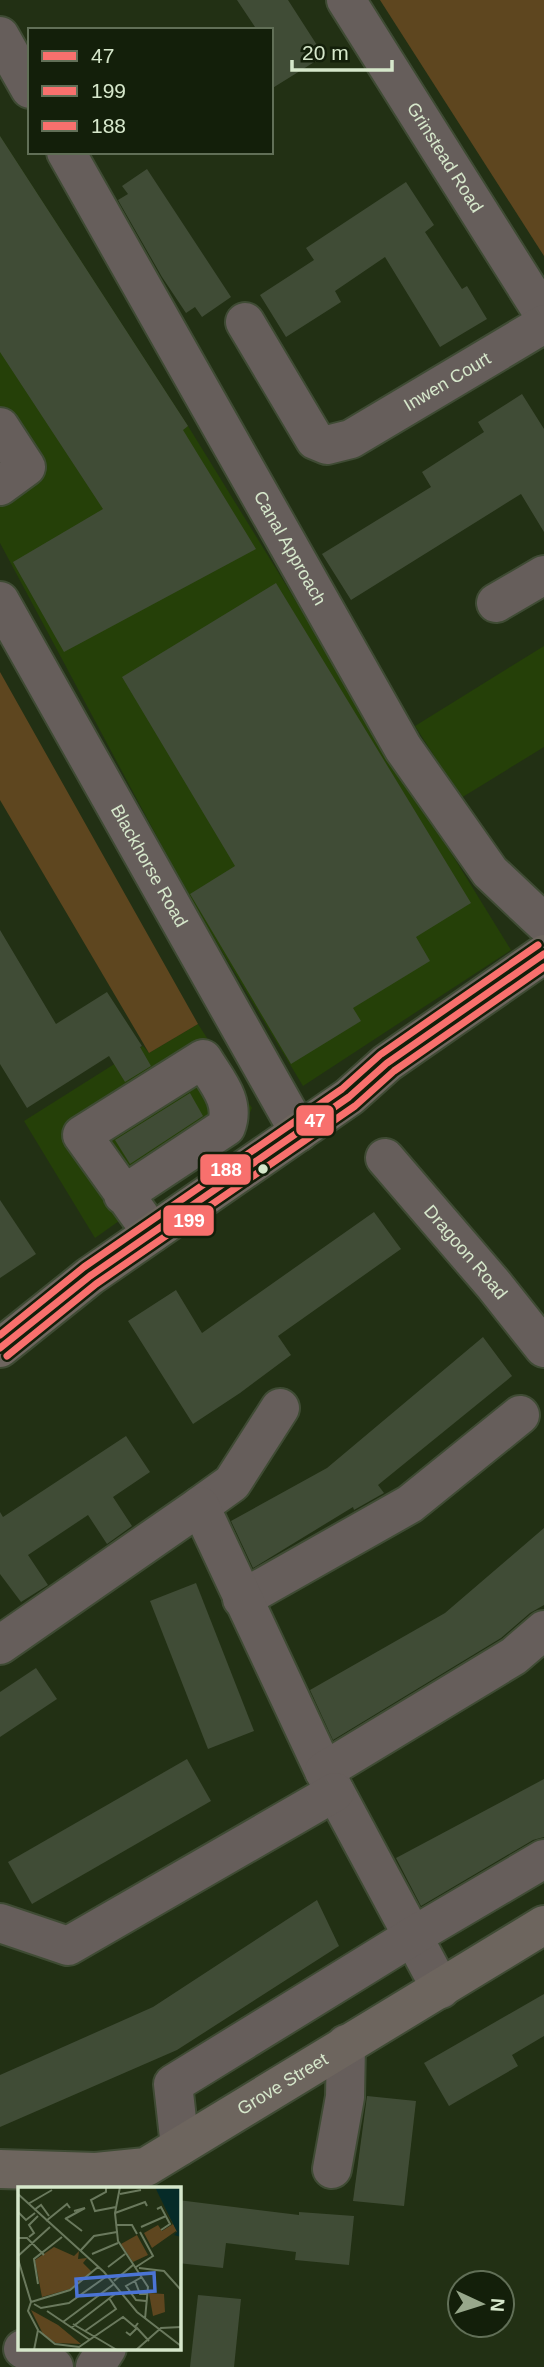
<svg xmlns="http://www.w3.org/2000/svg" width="544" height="2367" font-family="Helvetica,sans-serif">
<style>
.built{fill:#254008}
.green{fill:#5e461f}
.building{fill:#404c36}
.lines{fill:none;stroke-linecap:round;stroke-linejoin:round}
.minor-casing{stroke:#3f4b34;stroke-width:42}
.major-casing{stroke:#3f4b34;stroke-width:42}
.minor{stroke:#665e5b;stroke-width:38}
.major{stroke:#6d655e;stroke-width:38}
.bus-1-casing{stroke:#131f0a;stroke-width:12}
.bus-2-casing{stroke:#131f0a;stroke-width:12}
.bus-3-casing{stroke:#131f0a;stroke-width:12}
.bus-1{stroke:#f8706d;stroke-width:7}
.bus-2{stroke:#f8706d;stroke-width:7}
.bus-3{stroke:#f8706d;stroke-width:7}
.bus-dot{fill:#d6e7cb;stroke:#131f0a;stroke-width:2.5}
.labels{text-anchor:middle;stroke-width:7;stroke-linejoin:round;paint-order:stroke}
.street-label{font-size:18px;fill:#d6e7cb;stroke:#131f0a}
.inset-road{fill:none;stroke:#6a795d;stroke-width:2}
.view{fill:#4b74d5;fill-opacity:0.15;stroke:#4b74d5;stroke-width:3.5}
.inset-edge{fill:none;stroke:#d6e7cb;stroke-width:3.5}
.line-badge{stroke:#131f0a;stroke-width:2.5}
.badge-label{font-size:19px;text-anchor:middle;font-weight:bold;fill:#fff}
</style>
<rect width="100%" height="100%" fill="#223014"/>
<!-- built -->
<g class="built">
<path d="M0,136L188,426L511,950L303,1086L188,895L0,543Z"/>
<path d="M544,646V747L461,798L415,726Z"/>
<path d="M198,1024L252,1108L239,1136L95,1238L24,1121L143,1046L149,1053Z"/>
</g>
<!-- green -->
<g class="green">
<path d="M380,0H544V256Z"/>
<path d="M0,672L198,1024L149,1053L0,800Z"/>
</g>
<!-- building -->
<g class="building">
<path d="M237,0H288L324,56L271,89V30H257Z"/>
<path d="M0,136L188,426L183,430L256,549L64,652L13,562L103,509L0,352Z"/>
<path d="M147,169L231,297L202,317L195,307L186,313L162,277L118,200L128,194L122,186Z"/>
<path d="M406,182L434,225L425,232L462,289L467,286L487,319L440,347L385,257L335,291L341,302L286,337L260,295L314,260L306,248Z"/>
<path d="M522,394L544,429V532L521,494L351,600L322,554L431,487L422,472L484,432L478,422Z"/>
<path d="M276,583L471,903L416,937L430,961L353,1008L361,1021L291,1064L190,894L235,866L122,677Z"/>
<path d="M0,930L56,1024L107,992L142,1046L140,1047L151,1066L125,1082L109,1056L27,1108L0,1064Z"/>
<path d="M190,1093L203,1116L130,1164L115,1140Z"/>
<path d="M0,1200L36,1254L0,1278Z"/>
<path d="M374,1212L401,1249L278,1336L291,1355L240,1393L193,1424L128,1321L176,1290L202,1333Z"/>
<path d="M483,1337L512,1376L378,1485L384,1493L354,1510L353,1507L253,1568L231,1521L327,1468Z"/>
<path d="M126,1436L150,1472L113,1497L132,1526L107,1544L88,1515L28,1555L48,1585L21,1602L0,1574V1512L3,1517Z"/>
<path d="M544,1528V1605L530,1613L501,1638L333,1740L310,1690L445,1613Z"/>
<path d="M196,1583L254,1731L208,1749L150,1601Z"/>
<path d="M36,1668L57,1699L0,1737V1692Z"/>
<path d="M187,1759L211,1801L32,1904L8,1862Z"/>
<path d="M544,1779V1837L533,1840L421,1906L396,1858Z"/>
<path d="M317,1900L339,1946L177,2050L0,2127V2075L153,2007Z"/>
<path d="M544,1994V2036L512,2055L518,2066L449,2106L424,2063Z"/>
<path d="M367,2096L416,2101L404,2206L353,2201Z"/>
<path d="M178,2200L299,2215V2212L354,2216L349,2265L295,2260L296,2252L226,2243L223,2268L178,2263Z"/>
<path d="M198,2295L241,2299L234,2367H190Z"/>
</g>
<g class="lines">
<!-- minor casing -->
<g class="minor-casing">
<g id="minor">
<path id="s1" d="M346,0L544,315"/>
<path d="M0,36L30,89"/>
<path id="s2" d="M66,152L403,748L490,872L544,923"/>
<path id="s3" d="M245,322L315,440L327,445L351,439L544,324"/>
<path d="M0,427L26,467L0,486"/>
<path id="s4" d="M0,601L299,1132"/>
<path d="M496,603L544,575"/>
<path id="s5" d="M385,1158L494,1285L544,1348"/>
<path d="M123,1195L226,1127C236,1101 216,1081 203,1059L82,1135L152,1233"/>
<path d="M200,1506L232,1483L280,1408"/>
<path d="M242,1599L410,1504L520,1415"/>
<path d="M0,1645L200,1506L324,1771L441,1989"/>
<path d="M324,1771L514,1656L544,1630"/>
<path d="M0,1923L68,1946L335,1792"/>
<path d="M180,2146L173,2084L413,1936L544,1859"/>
<path d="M332,2169L345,2097L346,2044"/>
<path d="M23,2349L54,2367"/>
<path d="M95,2367L107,2348"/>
</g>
</g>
<!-- major casing -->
<g class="major-casing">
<g id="major">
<path d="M0,1348L90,1276L349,1097L387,1063L544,954"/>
<path id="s6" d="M0,2169L96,2172L146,2167L544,1925"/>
</g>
</g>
<!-- minor -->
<use href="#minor" class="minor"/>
<!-- major -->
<use href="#major" class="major"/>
<!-- bus-1 casing -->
<g class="bus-1-casing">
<path id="bus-1" d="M0,1348L90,1276L349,1097L387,1063L544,954"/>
</g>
<!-- bus-2 casing -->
<g class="bus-2-casing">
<path id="bus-2" d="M7,1356L96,1284L355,1106L394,1071L544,967"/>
</g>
<!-- bus-3 casing -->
<g class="bus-3-casing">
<path id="bus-3" d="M0,1335L84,1267L342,1089L381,1054L538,945"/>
</g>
<!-- bus-1 -->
<use href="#bus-1" class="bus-1"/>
<!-- bus-2 -->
<use href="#bus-2" class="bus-2"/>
<!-- bus-3 -->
<use href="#bus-3" class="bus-3"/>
</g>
<!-- markers -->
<circle class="bus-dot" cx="263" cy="1169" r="6"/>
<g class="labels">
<!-- street labels -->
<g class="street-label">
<text dy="6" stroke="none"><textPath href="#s1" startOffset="186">Grinstead Road</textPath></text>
<text dy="6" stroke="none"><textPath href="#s3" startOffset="287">Inwen Court</textPath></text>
<text dy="6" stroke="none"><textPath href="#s2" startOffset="455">Canal Approach</textPath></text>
<text dy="6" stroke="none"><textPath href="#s4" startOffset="304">Blackhorse Road</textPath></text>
<text dy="6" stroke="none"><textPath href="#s5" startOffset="124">Dragoon Road</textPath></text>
<text dy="6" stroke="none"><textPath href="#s6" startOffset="306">Grove Street</textPath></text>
</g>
</g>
<!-- overview -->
<g transform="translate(18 2187)">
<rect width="163" height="163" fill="#223014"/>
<path d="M143,16L163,50L158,44L134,61L126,46L140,38L144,44L155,37ZM119,48L130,68L115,75L103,57ZM36,60L56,69L61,64L60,72L69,71L65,76L74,85L52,102L24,110L17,73ZM131,106L146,107L147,125L135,129ZM13,123L40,138L63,157L38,156L26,149Z" fill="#5e461f"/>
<path d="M137,0H163V50L156,48L159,45Z" fill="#062b28"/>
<path class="inset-road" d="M88,0V5L73,13L77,24L98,20M102,0L97,26L100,54L130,100L127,132M0,7L86,85L119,125L163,159M102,7L123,3M10,17L34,3M139,22L143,20L152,37L143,43M16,23L23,18L31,29M0,25L8,33L17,26M97,26L127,15L129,19M47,31L64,44M47,32L67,21L56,24M28,34L49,17L52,21M98,38H114L119,47M123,40L148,29M11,50L16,46L11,38L20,29M0,51H9L26,68M63,63L76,49L99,45M74,67L100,56M0,69L32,40M0,72L13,115L10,124L20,143L16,163M90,80L107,67M118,80L135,69L122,45M121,81L146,84L163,103M124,90L108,99L118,113L128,114M96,94L115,78M117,94L122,107H130M20,97L16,72L44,50M13,115L52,103L80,80M16,117L23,121L51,116L89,89M29,124L72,153M45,135L96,97M55,137L99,163M53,141L97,107M21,144L37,157L61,160L105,130L117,140L120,136M67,144L98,122L91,111M108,145L112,148L119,141L131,154M118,163L143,141L163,140"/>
<path class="view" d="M136,86L137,104L59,109L58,92Z"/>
<rect width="163" height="163" class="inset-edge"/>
</g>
<g class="line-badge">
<rect x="295" y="1104" width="40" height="33" rx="7" fill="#f8706d"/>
<rect x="199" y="1153" width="53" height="33" rx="7" fill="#f8706d"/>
<rect x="162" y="1204" width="53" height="33" rx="7" fill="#f8706d"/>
</g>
<g class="badge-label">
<text x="315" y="1127">47</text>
<text x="226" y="1176">188</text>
<text x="189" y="1227">199</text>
</g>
<!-- legend -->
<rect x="28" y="28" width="245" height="126" fill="#131f0a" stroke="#616f57" stroke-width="2"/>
<rect x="42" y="51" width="35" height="10" fill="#f8706d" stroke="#616f57" stroke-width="2"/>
<text x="91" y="63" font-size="21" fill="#d6e7cb">47</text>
<rect x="42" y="86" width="35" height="10" fill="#f8706d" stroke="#616f57" stroke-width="2"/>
<text x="91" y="98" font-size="21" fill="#d6e7cb">199</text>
<rect x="42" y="121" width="35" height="10" fill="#f8706d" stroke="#616f57" stroke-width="2"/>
<text x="91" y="133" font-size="21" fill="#d6e7cb">188</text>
<!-- north arrow -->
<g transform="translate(481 2304) rotate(94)"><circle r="33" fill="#131f0a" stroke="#616f57" stroke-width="2"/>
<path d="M0-5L12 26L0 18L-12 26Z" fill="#97a78b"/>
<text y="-10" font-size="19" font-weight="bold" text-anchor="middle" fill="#d6e7cb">N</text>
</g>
<!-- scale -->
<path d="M292 60v10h100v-10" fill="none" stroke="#d6e7cb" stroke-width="3.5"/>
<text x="302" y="60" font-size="21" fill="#d6e7cb" stroke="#131f0a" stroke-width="5" paint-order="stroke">20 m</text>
</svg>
